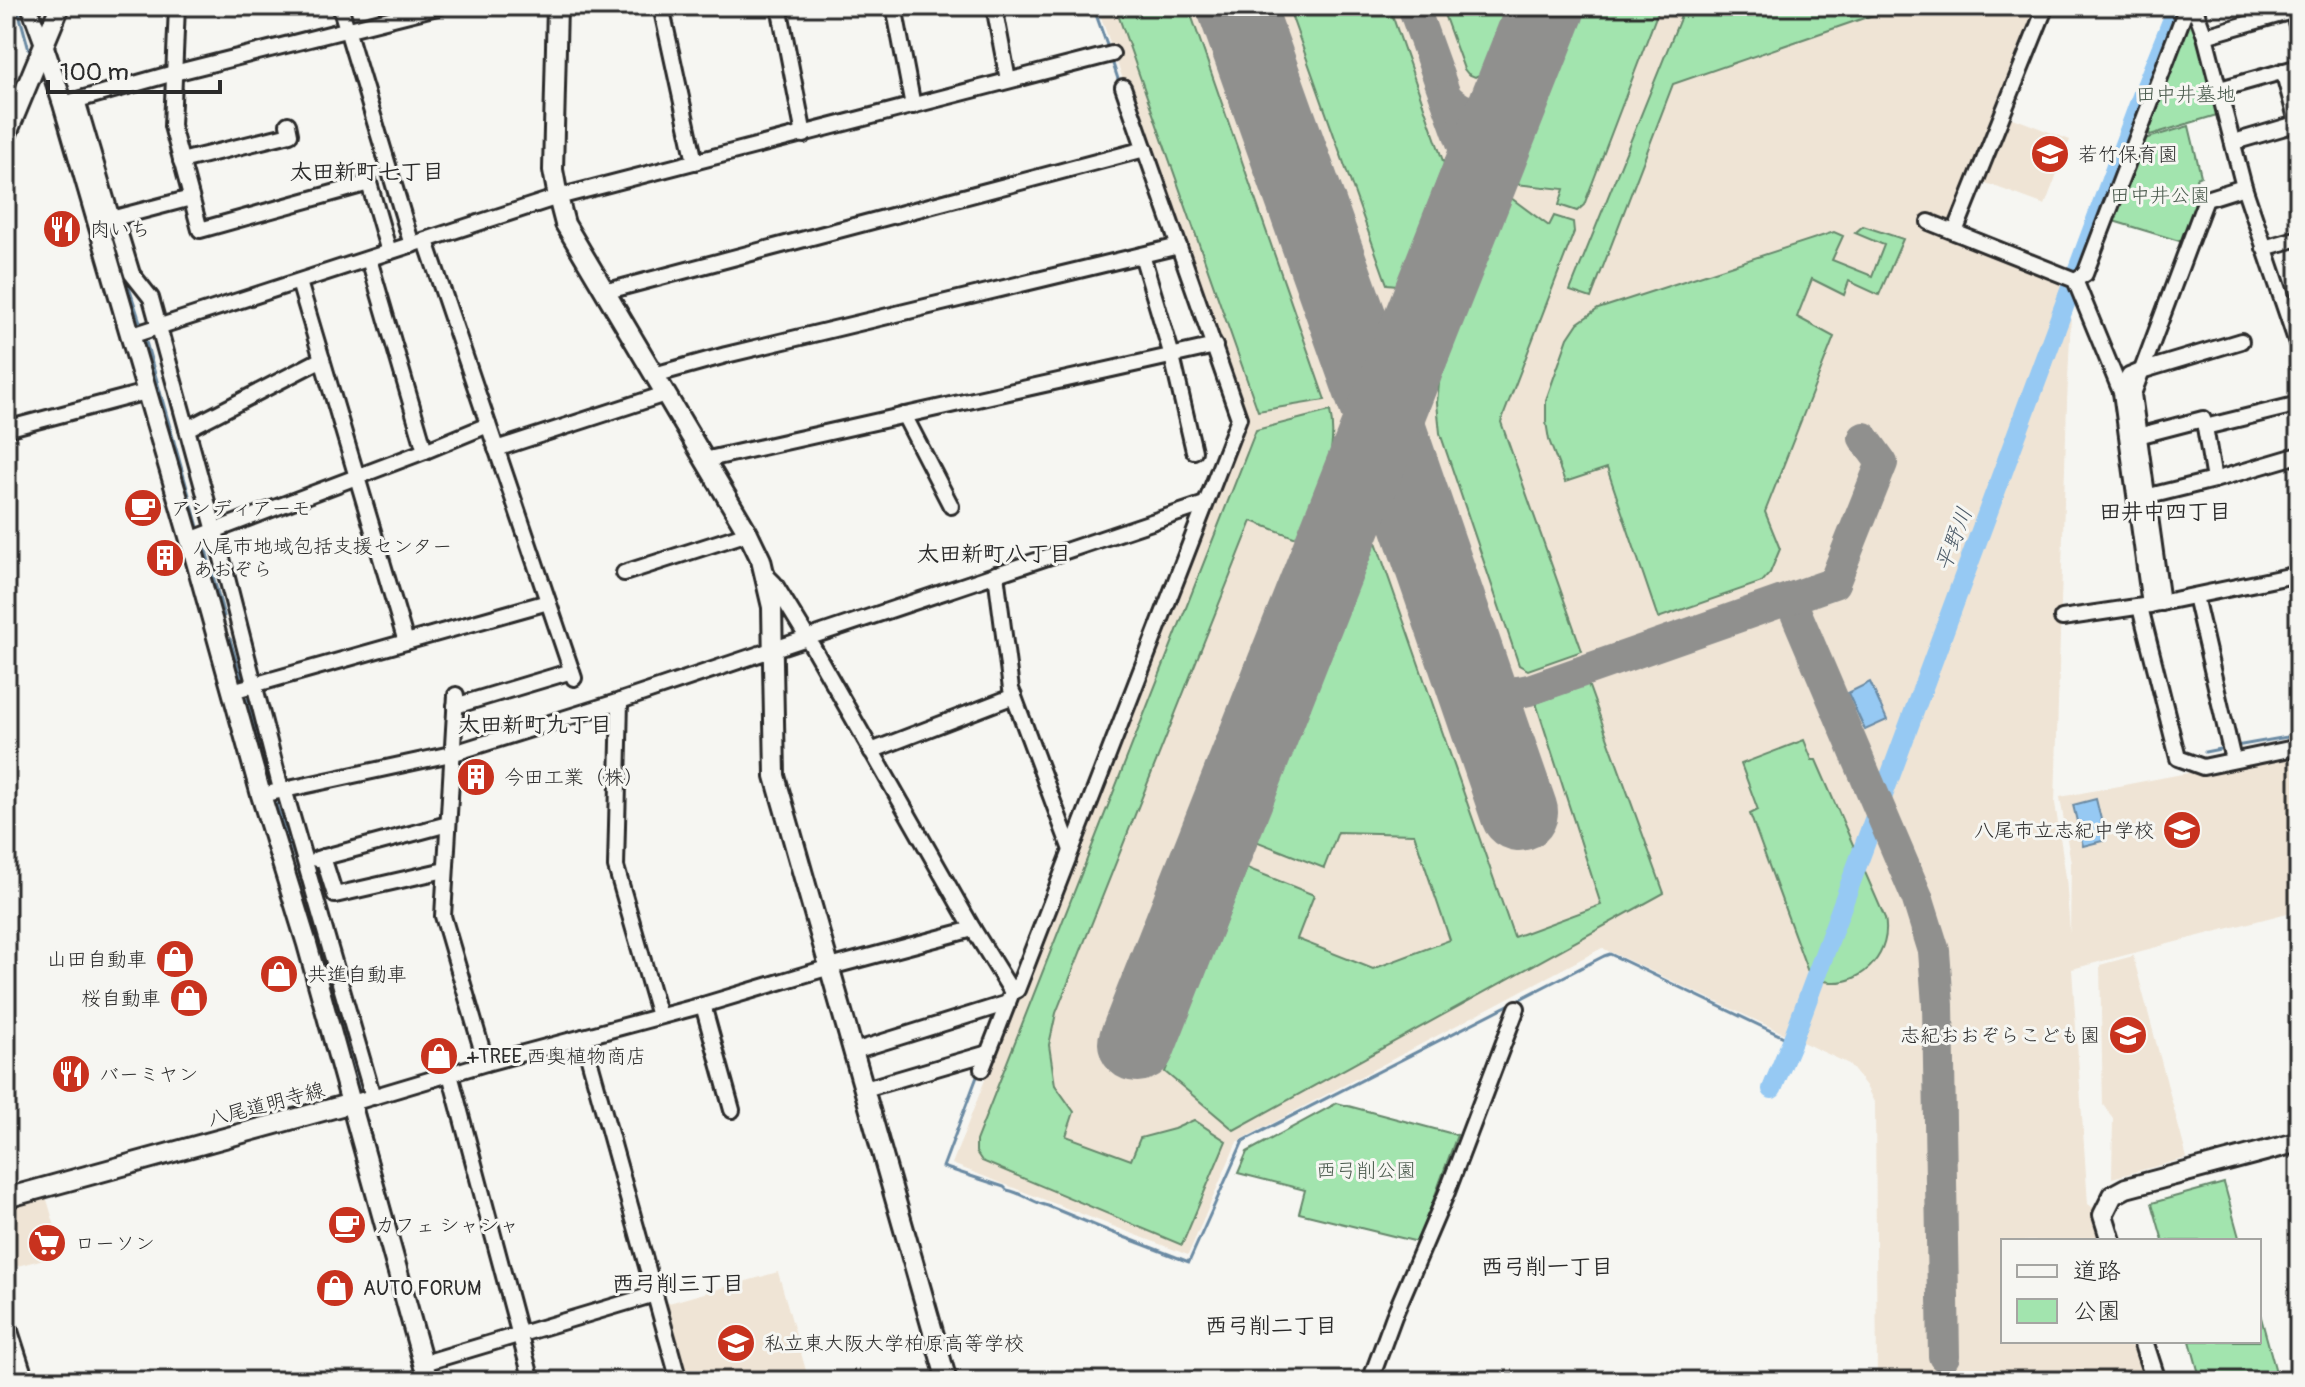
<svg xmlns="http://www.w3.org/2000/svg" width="2305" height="1387" font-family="Pangolin,'Klee One',sans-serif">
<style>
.built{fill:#efe4d5}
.green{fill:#a2e4ae;stroke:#66886c;stroke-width:2}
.water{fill:#96c9f3;stroke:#6b8aa3;stroke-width:2}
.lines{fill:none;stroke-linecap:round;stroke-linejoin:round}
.stream{stroke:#6b8aa3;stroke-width:3}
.river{stroke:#96c9f3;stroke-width:20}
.taxiway{stroke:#90908e;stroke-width:32}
.runway{stroke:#90908e;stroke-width:78}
.street-casing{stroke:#2b2b2b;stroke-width:20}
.secondary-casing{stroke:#2b2b2b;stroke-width:24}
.street{stroke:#f6f6f2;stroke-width:14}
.secondary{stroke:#f6f6f2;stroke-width:18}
.labels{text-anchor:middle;stroke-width:6;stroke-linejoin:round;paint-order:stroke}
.park-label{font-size:20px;fill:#49594c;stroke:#f6f6f2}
.poi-label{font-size:20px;fill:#2b2b2b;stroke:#f6f6f2;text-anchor:start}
.street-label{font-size:20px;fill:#2b2b2b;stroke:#f6f6f2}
.neighbourhood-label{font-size:22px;font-weight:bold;fill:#2b2b2b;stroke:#f6f6f2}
.water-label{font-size:22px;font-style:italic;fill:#4b5a67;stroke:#f6f6f2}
</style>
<rect width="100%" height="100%" fill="#f6f6f2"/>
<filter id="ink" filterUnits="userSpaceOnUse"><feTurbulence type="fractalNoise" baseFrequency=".0125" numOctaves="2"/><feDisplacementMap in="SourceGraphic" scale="16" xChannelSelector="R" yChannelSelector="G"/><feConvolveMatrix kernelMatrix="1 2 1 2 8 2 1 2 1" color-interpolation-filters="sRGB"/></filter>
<g filter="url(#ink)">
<!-- built -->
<g class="built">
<path d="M1097,6H2041L1952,230L2062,273L2072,293L2067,402L2055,803L2066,877L2070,933L2071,863L2060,797L2299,752V910L2072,969L2088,1204L2103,1215L2111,1241H2003V1341H2143L2156,1381H1877L1875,1104L1866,1086L1849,1064L1602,948L1237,1142L1188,1255L952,1164L1244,420Z"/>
<path d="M2008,116L2070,140L2045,205L1983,182Z"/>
<path d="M2133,956L2187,1158L2112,1178L2113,1118L2103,1105L2100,965Z"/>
<path d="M46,1196L63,1254L6,1269V1207Z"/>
<path d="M778,1272L809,1381H683L662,1305Z"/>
</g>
<!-- green -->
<g class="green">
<path d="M1115,6H1188L1325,400L1258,411Z"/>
<path d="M1288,6H1389L1444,164L1397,285L1387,284L1384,276Z"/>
<path d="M1441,6H1507L1481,74L1475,77L1468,74L1464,69Z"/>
<path d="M1582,6H1660L1584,205L1577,211L1559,205L1564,189L1514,184Z"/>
<path d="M1685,6H1899L1673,84L1591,298L1570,291Z"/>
<path d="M2193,17L2220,114L2150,135L2145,124L2187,18Z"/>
<path d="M2189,126L2201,176L2196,178L2201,204L2186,243L2110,220L2139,143L2148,138Z"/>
<path d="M1507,195L1549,226L1554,216L1573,222L1574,232L1501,422L1582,651L1528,670L1519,665L1440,433L1437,403L1440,374Z"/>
<path d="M1863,226L1903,239L1879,295L1849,281L1844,295L1812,279L1797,317L1834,337L1765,512L1780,549L1770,573L1762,582L1658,618L1607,468L1565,482L1549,440L1546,422V400L1568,338L1578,323L1598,309L1834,232L1843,236L1832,260L1872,276L1884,245L1855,233Z"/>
<path d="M1330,411C1340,457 1316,498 1299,539L1252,521L1056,1013L1049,1045L1055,1085L1074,1112L1066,1136L1131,1160L1140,1138L1174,1129L1194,1120L1226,1141L1182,1245L982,1161L976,1152V1141L1256,430Z"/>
<path d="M1375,539L1514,937L1601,905L1536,703L1588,684L1664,893L1234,1130L1165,1072L1247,868L1314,895L1297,939L1373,969L1450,940L1414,834L1338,832L1324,868L1253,840Z"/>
<path d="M1804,740L1812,760H1816L1885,918C1892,951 1865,984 1831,982C1821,981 1814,979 1808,972L1750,814L1758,810L1741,764Z"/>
<path d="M1337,1103L1457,1135L1418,1242L1299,1213L1305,1190L1238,1173L1247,1152Z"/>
<path d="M2224,1183L2240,1241H2163L2152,1203Z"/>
<path d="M2259,1310L2276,1372L2242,1381H2201L2190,1341H2259Z"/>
</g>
<!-- water -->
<g class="water">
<path d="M1870,682L1887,720L1865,730L1848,693Z"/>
<path d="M2096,799L2106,840L2083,846L2073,805Z"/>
</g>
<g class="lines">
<!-- stream -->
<g class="stream">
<path d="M17,6L29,50"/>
<path d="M1093,6L1109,51"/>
<path d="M1111,58L1120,85"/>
<path d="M110,228L140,322"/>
<path d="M146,342L198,527"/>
<path d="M205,547L224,616"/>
<path d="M230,639L241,677"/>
<path d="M247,699L269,781"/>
<path d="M2236,746L2299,735"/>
<path d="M2205,752L2225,748"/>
<path d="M276,804L296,861L360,1095"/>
<path d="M978,1074L943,1167L1004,1187L1007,1190C1023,1193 1033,1203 1048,1206L1111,1232L1189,1262L1243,1141L1604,956L1610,954L1792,1041"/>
<path d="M363,1107L430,1354"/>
<path d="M433,1365L437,1381"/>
</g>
<!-- river -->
<path class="river" d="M1772,1089L1792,1041L2142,96L2178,6"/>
<!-- taxiway -->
<g class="taxiway">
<path d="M1413,6L1477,184"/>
<path d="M1446,97C1469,120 1486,114 1511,97"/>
<path d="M1790,599L1917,897L1934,951L1938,1005L1944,1356"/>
<path d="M1471,672C1492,688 1502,697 1529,690L1834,583L1882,463L1864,438"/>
</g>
<!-- runway -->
<g class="runway">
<path d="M1236,6L1384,421L1519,812"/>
<path d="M1137,1043L1547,6"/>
</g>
<!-- street casing -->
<g class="street-casing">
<g id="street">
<path d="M29,6L44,47"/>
<path d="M177,6L172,126L200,230L369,183L389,252"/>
<path d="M340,6L412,245"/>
<path d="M661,6L695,162"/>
<path d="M779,6L804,135"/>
<path d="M894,6L913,106"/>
<path d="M994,6L1008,80"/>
<path d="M2194,6L2205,36L2244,187L2299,349"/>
<path d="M2292,6L2299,33"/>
<path d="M2205,36L2299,9"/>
<path d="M2283,71L2299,129"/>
<path d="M2220,89L2299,67"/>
<path d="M77,100L112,219"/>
<path d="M63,104L174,73L441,6"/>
<path d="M2234,142L2299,123"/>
<path d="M181,161L290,134L288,124"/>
<path d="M115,218L132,274L151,298L215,531L281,789"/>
<path d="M107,220L191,198"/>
<path d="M1929,222L2075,280L2121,392L2150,605"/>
<path d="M1955,232L2046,6"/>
<path d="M426,241L574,678"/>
<path d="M2264,248L2299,238"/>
<path d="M1142,255L1172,356L1194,451"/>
<path d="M369,259L425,451"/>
<path d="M2075,280L2085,274L2183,17L2190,6"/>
<path d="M299,282L406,642"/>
<path d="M604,292L1145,149"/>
<path d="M130,336L558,197L1112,54"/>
<path d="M654,375L726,355L1179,246"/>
<path d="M2121,392L2129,376L2141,371L2241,341"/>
<path d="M904,415L951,506"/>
<path d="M6,429L146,392"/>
<path d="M187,429L322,359"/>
<path d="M2130,438L2203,419L2205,427"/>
<path d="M496,449L665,394"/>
<path d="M704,460L1215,346"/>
<path d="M2214,480L2205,427L2299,404"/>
<path d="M2137,499L2214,480L2299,455"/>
<path d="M190,540L425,451L488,425"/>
<path d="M624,573L748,533"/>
<path d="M765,574L774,583L807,637L973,929L1012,992"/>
<path d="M996,574L1011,689L1071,850"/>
<path d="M2195,596L2233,760"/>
<path d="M2162,603L2133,394L2206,199L2244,187"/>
<path d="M2140,607L2178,758L2203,767L2299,747"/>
<path d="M2062,618L2150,605L2299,574"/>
<path d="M232,691L548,602"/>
<path d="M456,695L443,916L486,1063"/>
<path d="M620,701L616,867L659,1016"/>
<path d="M455,706L572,671"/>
<path d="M871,751L1014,696"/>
<path d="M284,789L373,1097"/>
<path d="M261,795L451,754L620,701L1205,504"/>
<path d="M323,857L335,895L445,870"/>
<path d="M317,859L448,824"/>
<path d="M703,1005L732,1110"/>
<path d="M583,1037L679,1381"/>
<path d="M854,1051L1008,1003"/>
<path d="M982,1069L1012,992L1017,990L1239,418L1123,87"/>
<path d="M450,1074L532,1381"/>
<path d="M865,1089L988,1053"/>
<path d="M352,1103L486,1063L703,1005L830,967L973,929"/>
<path d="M424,1363L655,1294"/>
<path d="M1370,1381L1394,1316L1447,1192L1517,1008"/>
</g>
</g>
<!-- secondary casing -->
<g class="secondary-casing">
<g id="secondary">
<path d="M557,6L553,170L558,197L565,224L748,533L761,560L772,607L775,776L947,1381"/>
<path d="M44,47L63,104L190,540L261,795L307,944L428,1381"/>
<path d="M6,136L60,6"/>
<path d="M6,1198L352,1103"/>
<path d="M2111,1241L2103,1215L2113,1195L2126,1188L2299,1142"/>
<path d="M6,1325L24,1381"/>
<path d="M2143,1341L2156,1381"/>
</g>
</g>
<!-- street -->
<use href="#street" class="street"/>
<!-- secondary -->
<use href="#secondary" class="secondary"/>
</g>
</g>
<!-- icons -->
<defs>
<g id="school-disc" transform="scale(2)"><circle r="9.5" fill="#c8321e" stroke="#f6f6f2"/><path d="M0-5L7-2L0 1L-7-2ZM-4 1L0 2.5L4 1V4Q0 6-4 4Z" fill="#fff"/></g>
<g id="restaurant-disc" transform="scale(2)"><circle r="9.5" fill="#c8321e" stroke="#f6f6f2"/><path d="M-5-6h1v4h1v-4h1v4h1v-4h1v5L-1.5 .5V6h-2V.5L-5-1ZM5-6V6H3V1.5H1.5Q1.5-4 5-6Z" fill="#fff"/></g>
<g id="cafe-disc" transform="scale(2)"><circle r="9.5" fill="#c8321e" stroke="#f6f6f2"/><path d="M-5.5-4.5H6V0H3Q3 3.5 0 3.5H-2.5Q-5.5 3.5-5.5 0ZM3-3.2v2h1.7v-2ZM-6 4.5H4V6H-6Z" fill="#fff"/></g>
<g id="building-disc" transform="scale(2)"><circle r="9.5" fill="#c8321e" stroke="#f6f6f2"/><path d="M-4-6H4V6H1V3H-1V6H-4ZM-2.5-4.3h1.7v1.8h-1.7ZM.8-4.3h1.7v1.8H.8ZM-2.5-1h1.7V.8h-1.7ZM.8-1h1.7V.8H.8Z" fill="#fff"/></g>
<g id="shop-disc" transform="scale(2)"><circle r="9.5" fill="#c8321e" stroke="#f6f6f2"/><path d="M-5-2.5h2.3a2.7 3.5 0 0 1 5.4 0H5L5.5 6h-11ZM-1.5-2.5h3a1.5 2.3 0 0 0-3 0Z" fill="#fff"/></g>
<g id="supermarket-disc" transform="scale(2)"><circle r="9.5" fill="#c8321e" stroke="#f6f6f2"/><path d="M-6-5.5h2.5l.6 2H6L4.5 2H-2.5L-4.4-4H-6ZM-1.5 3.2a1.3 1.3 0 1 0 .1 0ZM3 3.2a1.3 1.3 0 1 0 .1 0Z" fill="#fff"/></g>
</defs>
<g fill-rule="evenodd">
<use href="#school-disc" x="2050" y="154"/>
<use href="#restaurant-disc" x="62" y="229"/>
<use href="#cafe-disc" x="143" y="508"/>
<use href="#building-disc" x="165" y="558"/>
<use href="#building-disc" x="476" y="777"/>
<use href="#school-disc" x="2182" y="830"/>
<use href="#shop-disc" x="175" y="959"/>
<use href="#shop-disc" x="279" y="974"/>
<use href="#shop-disc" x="189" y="998"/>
<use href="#school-disc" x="2128" y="1035"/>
<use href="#shop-disc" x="439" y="1056"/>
<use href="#restaurant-disc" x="71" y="1074"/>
<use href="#cafe-disc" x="347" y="1225"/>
<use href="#supermarket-disc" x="47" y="1243"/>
<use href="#shop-disc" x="335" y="1288"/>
<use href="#school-disc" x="736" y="1343"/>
</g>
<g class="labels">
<!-- park labels -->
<g class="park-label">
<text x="2186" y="101">田中井墓地</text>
<text x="2160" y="202">田中井公園</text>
<text x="1366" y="1177">西弓削公園</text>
</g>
<!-- poi labels -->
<g class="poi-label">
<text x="2078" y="161">若竹保育園</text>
<text x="90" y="236">肉いち</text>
<text x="171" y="515">アンディアーモ</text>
<text x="193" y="553">八尾市地域包括支援センター<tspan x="193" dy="23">あおぞら</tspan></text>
<text x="504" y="784">今田工業（株）</text>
<text x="2154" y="837" text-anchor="end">八尾市立志紀中学校</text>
<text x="147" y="966" text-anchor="end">山田自動車</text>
<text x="307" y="981">共進自動車</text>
<text x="161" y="1005" text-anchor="end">桜自動車</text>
<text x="2100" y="1042" text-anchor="end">志紀おおぞらこども園</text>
<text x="467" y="1063">+TREE 西奥植物商店</text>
<text x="99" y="1081">バーミヤン</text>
<text x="375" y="1232">カフェ シャシャ</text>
<text x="75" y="1250">ローソン</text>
<text x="363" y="1295">AUTO FORUM</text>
<text x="764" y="1350">私立東大阪大学柏原高等学校</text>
</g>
<!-- street labels -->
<g class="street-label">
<text transform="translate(266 1104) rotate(-15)" y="7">八尾道明寺線</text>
</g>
<!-- neighbourhood labels -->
<g class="neighbourhood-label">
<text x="367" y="179">太田新町七丁目</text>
<text x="2165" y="519">田井中四丁目</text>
<text x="994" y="561">太田新町八丁目</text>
<text x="535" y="732">太田新町九丁目</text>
<text x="1547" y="1274">西弓削一丁目</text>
<text x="678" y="1291">西弓削三丁目</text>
<text x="1271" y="1333">西弓削二丁目</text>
</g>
<!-- water labels -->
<g class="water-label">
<text transform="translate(1953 539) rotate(-69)" y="8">平野川</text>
</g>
</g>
<!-- margin -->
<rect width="2305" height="1387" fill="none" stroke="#f6f6f2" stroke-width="32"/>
<rect x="16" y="16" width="2273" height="1355" fill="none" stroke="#2b2b2b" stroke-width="3" filter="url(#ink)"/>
<!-- legend -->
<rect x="2001" y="1239" width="260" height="104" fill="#f6f6f2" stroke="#a5a5a2" stroke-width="2"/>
<rect x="2017" y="1265" width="40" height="12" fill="#f6f6f2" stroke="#a5a5a2" stroke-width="2"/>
<text x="2073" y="1279" font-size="24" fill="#2b2b2b">道路</text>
<rect x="2017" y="1299" width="40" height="24" fill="#a2e4ae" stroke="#a5a5a2" stroke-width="2"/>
<text x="2073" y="1319" font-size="24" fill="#2b2b2b">公園</text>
<!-- scale -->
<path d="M48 80v12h172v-12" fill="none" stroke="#2b2b2b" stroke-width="4"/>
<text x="60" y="80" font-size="24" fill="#2b2b2b" stroke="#f6f6f2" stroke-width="6" paint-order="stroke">100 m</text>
</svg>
